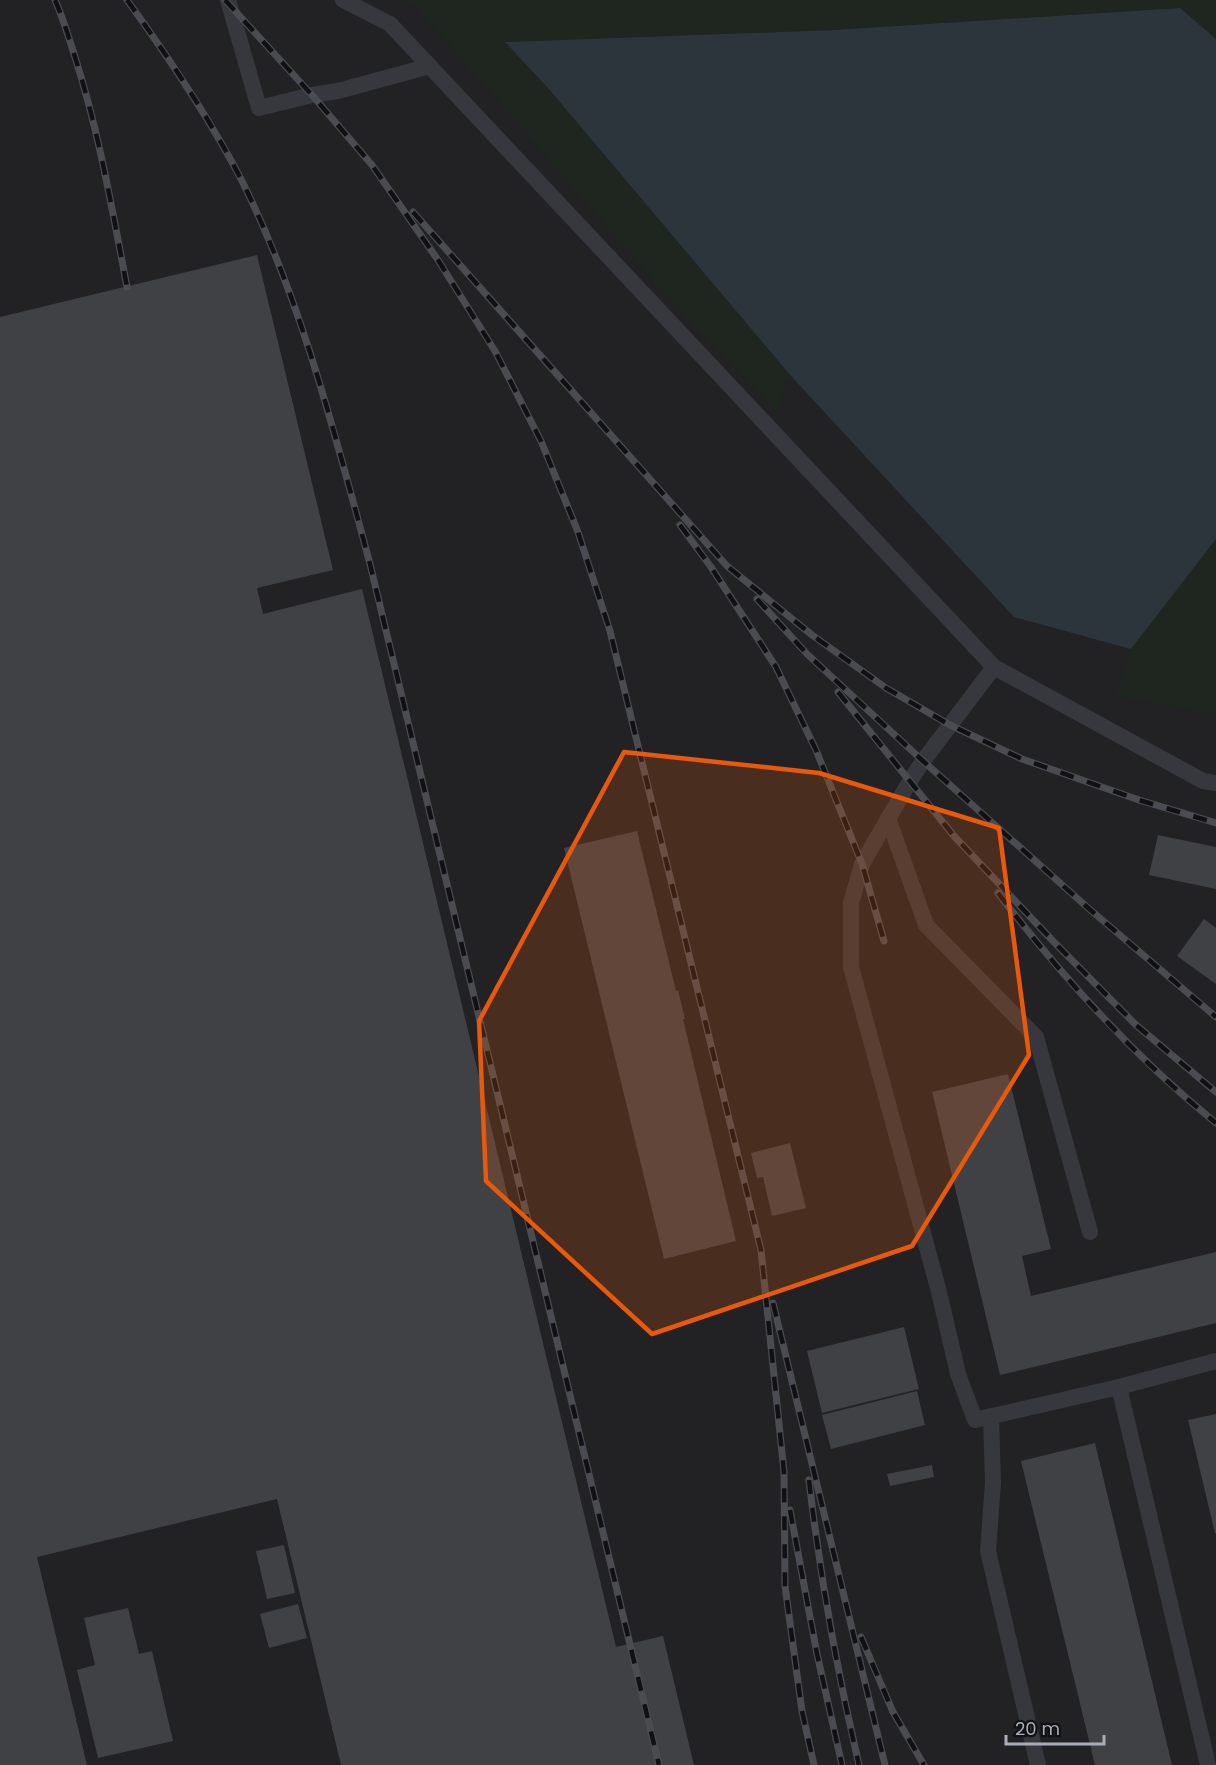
<svg xmlns="http://www.w3.org/2000/svg" width="1216" height="1765" font-family="Poppins,sans-serif">
<style>
.built{fill:#222225}
.green{fill:#1e261f}
.water{fill:#2c353c}
.building{fill:#404145}
.lines{fill:none;stroke-linecap:round;stroke-linejoin:round}
.lane{stroke:#37383d;stroke-width:16}
.rail-casing{stroke:#4a4c52;stroke-width:7}
.rail{stroke:#111113;stroke-width:4.5;stroke-dasharray:14;stroke-linecap:butt}
.marked{fill:#e8590c;fill-opacity:0.2;stroke:#e8590c;stroke-width:4.5;stroke-linejoin:round}
</style>
<rect width="100%" height="100%" fill="#161618"/>
<!-- built -->
<rect class="built" x="0" y="0" width="1216" height="1765"/>
<!-- green -->
<g class="green">
<path d="M405,0H1216V39L1180,8L834,30L506,42L548,88L791,376L776,412L678,309L414,4Z"/>
<path d="M1216,539V715L1116,696L1131,649Z"/>
</g>
<!-- water -->
<path class="water" d="M1180,8L1216,39V539L1131,649L1014,617L791,376L548,88L505,42L834,30Z"/>
<!-- building -->
<g class="building">
<path d="M257,255L333,570L257,588L263,614L362,589L616,1647L663,1636L694,1765H341L277,1499L37,1557L87,1765H0V317Z"/>
<path d="M637,831L676,991L678,990L685,1019H683L736,1241L664,1259L564,848Z"/>
<path d="M1158,835L1216,847V889L1149,875Z"/>
<path d="M1204,919L1216,928V984L1177,956Z"/>
<path d="M1008,1074L1051,1249L1022,1256L1031,1296L1216,1252V1323L1000,1375L932,1092Z"/>
<path d="M790,1143L806,1208L772,1216L763,1177L757,1178L751,1153Z"/>
<path d="M904,1327L919,1389L822,1413L807,1351Z"/>
<path d="M917,1391L925,1425L831,1449L822,1415Z"/>
<path d="M1216,1414V1533H1215L1188,1420Z"/>
<path d="M1095,1443L1172,1765H1095L1021,1461Z"/>
<path d="M932,1465L934,1477L890,1486L887,1474Z"/>
<path d="M284,1545L295,1593L267,1599L256,1551Z"/>
<path d="M298,1604L307,1638L269,1648L260,1614Z"/>
<path d="M128,1608L139,1654L152,1651L173,1741L98,1758L77,1670L95,1665L84,1618Z"/>
</g>
<g class="lines">
<!-- lane -->
<g class="lane">
<path d="M228,0L259,108L312,95L338,91L430,66"/>
<path d="M343,0L390,24L994,667L1203,781L1216,783"/>
<path d="M994,667L923,761L910,781L862,864L851,903V967L939,1292L958,1374L975,1420L1119,1387"/>
<path d="M888,818L926,925L1036,1037L1090,1232"/>
<path d="M991,1416L993,1483L988,1551L1038,1765"/>
<path d="M1208,1765L1119,1387L1216,1361"/>
</g>
<!-- rail casing -->
<g class="rail-casing">
<g id="rail">
<path d="M55,0C63,18 69,38 75,57C99,132 112,209 127,287"/>
<path d="M127,0C169,58 209,117 242,181C302,302 335,435 370,564L659,1765"/>
<path d="M225,0L312,95L372,165L438,260L495,351L541,441L578,532L610,631L761,1250L784,1472L785,1586L802,1711L814,1765"/>
<path d="M413,212L727,566L812,635L886,688L950,725L1022,759L1139,800L1216,823"/>
<path d="M680,525L711,567L776,667L816,750L862,864L884,941"/>
<path d="M757,599L807,654L923,761L1087,907L1216,1017"/>
<path d="M838,692L954,836L1052,940L1136,1025L1216,1092"/>
<path d="M998,893C1063,978 1133,1056 1216,1123"/>
<path d="M773,1303L885,1765"/>
<path d="M809,1480C820,1576 837,1671 859,1765"/>
<path d="M790,1510L817,1654L842,1765"/>
<path d="M861,1637L893,1712L924,1765"/>
</g>
</g>
<!-- rail -->
<use href="#rail" class="rail"/>
</g>
<!-- marked area -->
<path class="marked" d="M624,752L819,773L999,828L1029,1055L912,1246L652,1334L486,1181L479,1021Z"/>
<!-- scale -->
<path d="M1006 1735v9h98v-9" fill="none" stroke="#a8adb8" stroke-width="3"/>
<text x="1015" y="1735" font-size="18" fill="#a8adb8" stroke="#111113" stroke-width="4.5" paint-order="stroke">20 m</text>
</svg>
